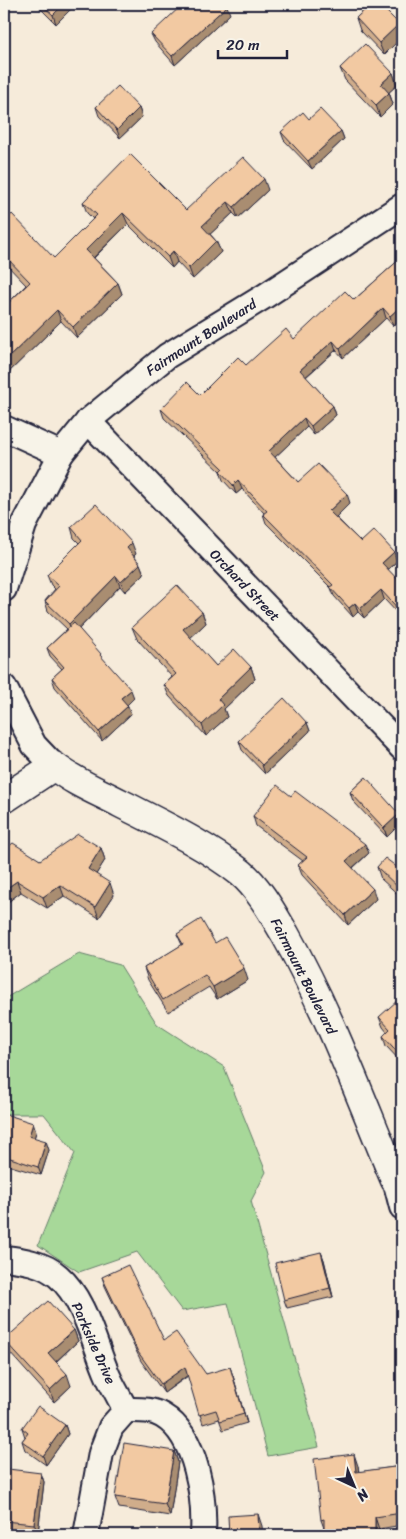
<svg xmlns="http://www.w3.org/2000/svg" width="406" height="1539" font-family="Sriracha,sans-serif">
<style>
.green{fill:#a7d899;stroke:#647d6a}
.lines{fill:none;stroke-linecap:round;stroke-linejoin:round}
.minor-casing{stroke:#22223b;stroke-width:28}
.tertiary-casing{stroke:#22223b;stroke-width:31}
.minor{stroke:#f7f3e8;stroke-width:24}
.tertiary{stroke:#f7f3e8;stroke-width:28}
.wall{fill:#d0ad8b;stroke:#22223b}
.shaded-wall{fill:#a98d71;stroke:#22223b}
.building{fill:#f2c9a2;stroke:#22223b}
.labels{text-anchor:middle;stroke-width:4;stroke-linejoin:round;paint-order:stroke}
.street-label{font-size:14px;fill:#22223b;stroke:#f7f3e8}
</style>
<rect width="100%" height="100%" fill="#f6ebda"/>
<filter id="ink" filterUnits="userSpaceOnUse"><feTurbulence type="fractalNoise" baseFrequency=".02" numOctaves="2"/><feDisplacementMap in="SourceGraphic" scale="10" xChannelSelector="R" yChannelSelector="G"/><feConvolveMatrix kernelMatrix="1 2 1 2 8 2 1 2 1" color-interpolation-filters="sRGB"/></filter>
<g filter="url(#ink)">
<!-- green -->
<path class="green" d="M79,954L120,965L157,1024L224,1067L266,1172L251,1201L319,1447L268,1456L228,1303L182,1311L137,1252L79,1272L38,1245L75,1153L44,1114H4V999Z"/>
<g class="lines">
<!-- minor casing -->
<g class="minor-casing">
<g id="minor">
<path d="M88,421L402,748"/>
<path d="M4,428L61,454"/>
<path d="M4,589L24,525L61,454L88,421L167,356L265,296L402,206"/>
<path d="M4,687L34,745L54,766"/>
<path d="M395,1180L402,1207"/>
<path d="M4,1258C23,1260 43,1263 58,1276C85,1299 94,1344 108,1376C113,1387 120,1399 126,1410"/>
<path d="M86,1535L101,1453L111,1427L126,1410C139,1410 152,1409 163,1416C197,1436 205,1499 203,1535"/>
</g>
</g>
<!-- tertiary casing -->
<g class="tertiary-casing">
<path id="tertiary" d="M4,799L54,766C74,782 97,791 120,803C161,824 204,844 241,873C259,888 273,914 285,934C329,1012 360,1097 395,1180L402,1173"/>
</g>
<!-- minor -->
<use href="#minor" class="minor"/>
<!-- tertiary -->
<use href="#tertiary" class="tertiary"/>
</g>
<!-- wall -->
<g class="wall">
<path d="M36,4H76L56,24Z"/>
<path d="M371,4L384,55L360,30L356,18Z"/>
<path d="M230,14L175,65L155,42L151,34Z"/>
<path d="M340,68L393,73L397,85L389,92L393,104L380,117L345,80Z"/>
<path d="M96,107L139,108L142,117L120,138L99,116Z"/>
<path d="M309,119L341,131L344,139L312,169L284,140L281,132Z"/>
<path d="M268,190L238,218L233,213L210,234L216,241L221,252L193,279L177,262L172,268L128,224L94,258L118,283L122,294L77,338L61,321L4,377V307L26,285L4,262V222L54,258L93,219L87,213L83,202L186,210Z"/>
<path d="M402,257L393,326L386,318L343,358L336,350L306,377L333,406L336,415L314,435L307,427L275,457L298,482L350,503L336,517L361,542L394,552L397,561L388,570L402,584V618L384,599L364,618L358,612L353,617L334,596L331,588L266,523L263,514L264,513L242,489L236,494L223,480L220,471L164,418L161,409L200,395L246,365L294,339L354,300Z"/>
<path d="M71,527L136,554L134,556L140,564L144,574L125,592L120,586L79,629L134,698L127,705L131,714L102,741L55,687L52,678L62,669L50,656L47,648L67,629L48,611L45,601L55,589L51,585L47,575L79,543L74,538Z"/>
<path d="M202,612L206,623L190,638L216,666L251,667L255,679L224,709L227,717L206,736L169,696L164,685L172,677L137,639L132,627Z"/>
<path d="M307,723L310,731L265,774L242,750L239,741Z"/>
<path d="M366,777L387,837L353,801L350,792Z"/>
<path d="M253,816L369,853L353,868L376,899L348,925L302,875L298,865L303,861L256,826Z"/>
<path d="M101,848L105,860L96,874L114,895L99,918L64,896L47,908L21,892L4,905V850L40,860Z"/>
<path d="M377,867L402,871V898L381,879Z"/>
<path d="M177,934L215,943L248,980L217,999L209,987L168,1012L148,980L144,968L182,945Z"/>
<path d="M402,1005V1063L386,1046L383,1036L387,1032L383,1027L379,1017Z"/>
<path d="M4,1118L36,1132L34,1138L49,1150L41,1175L4,1164Z"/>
<path d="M321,1252L324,1260L333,1297L287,1308L284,1300Z"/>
<path d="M102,1277L164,1340L206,1374L233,1376L247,1423L223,1430L219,1419L203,1424L188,1376L164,1393L141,1361L105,1286Z"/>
<path d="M74,1330L78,1341L56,1362L71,1386L54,1402L9,1352L4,1340Z"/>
<path d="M65,1425L68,1434L46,1465L25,1450L22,1441L25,1437L22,1428Z"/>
<path d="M174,1451L178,1462L170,1516L119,1508L115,1497Z"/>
<path d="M358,1466L359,1472L402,1466V1525L379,1529V1535H324V1528L321,1520Z"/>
<path d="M41,1473L44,1482L38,1533L5,1529L4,1526V1505Z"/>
</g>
<!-- shaded-wall -->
<g class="shaded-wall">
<path d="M64,4H76L56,24L53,15Z"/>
<path d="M227,6L230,14L175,65L172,56Z"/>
<path d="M399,24L402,33V37L384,55L379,43Z"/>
<path d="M393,73L397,85L385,96L381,84Z"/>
<path d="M389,93L393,104L380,117L376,105Z"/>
<path d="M139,108L142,117L120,138L117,130Z"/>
<path d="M341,131L344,139L312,169L308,161Z"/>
<path d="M264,179L268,190L238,218L234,207Z"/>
<path d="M228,202L233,213L206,238L202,226Z"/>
<path d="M123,213L128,224L90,261L86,250Z"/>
<path d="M216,241L221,252L193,279L189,268Z"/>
<path d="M173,251L177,262L172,268L168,257Z"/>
<path d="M118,283L122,294L77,338L73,327Z"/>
<path d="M402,305V317L393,326L390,316Z"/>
<path d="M383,308L386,318L343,358L340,349Z"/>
<path d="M57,310L61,321L4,377V362Z"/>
<path d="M333,341L336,350L303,379L300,370Z"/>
<path d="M333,406L336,415L314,435L311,426Z"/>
<path d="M304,418L307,427L272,460L269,451Z"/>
<path d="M238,480L242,489L236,494L233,485Z"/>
<path d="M347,494L350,503L333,520L329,511Z"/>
<path d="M132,543L136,554L130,559L127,548Z"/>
<path d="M394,552L397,561L385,572L382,563Z"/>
<path d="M140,564L144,574L125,592L121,582Z"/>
<path d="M116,576L120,586L73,635L69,624Z"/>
<path d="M381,590L384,599L364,618L360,609Z"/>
<path d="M355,603L358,612L353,617L349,608Z"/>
<path d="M202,612L206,623L187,641L183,629Z"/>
<path d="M251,667L255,679L224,709L227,717L206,736L202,725L218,699Z"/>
<path d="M131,690L134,698L125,707L121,698Z"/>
<path d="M128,706L131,714L102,741L99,732Z"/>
<path d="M307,723L310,731L265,774L262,765Z"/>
<path d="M399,814L402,822L387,837L384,828Z"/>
<path d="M365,844L369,853L350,870L346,861Z"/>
<path d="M101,848L105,860L92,881L88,869Z"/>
<path d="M17,881L21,892L4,905V890Z"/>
<path d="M110,883L114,895L99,918L95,907Z"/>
<path d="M60,885L64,896L47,908L43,897Z"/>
<path d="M373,889L376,899L348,925L345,915Z"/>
<path d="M244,968L248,980L217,999L213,987Z"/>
<path d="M33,1123L36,1132L32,1145L29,1136Z"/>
<path d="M46,1141L49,1150L41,1175L38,1167Z"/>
<path d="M321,1252L324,1260L333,1297L330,1288Z"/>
<path d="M74,1330L78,1341L52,1365L48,1353Z"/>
<path d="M185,1367L188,1375L164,1393L161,1384Z"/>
<path d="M230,1367L233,1376L247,1423L244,1414Z"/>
<path d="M67,1374L71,1386L54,1402L50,1390Z"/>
<path d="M65,1425L68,1434L46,1465L43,1456Z"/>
<path d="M174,1451L178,1462L170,1516L165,1504Z"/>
<path d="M354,1454L358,1466L360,1483L356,1472Z"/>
<path d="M41,1473L44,1482L38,1533L34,1524Z"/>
<path d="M258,1514L262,1526L263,1535H259Z"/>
<path d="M375,1517L379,1529V1535H375Z"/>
</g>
<!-- building -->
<g class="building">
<path d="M41,4H64L53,15Z"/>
<path d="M183,4H225L227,6L172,56L151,34Z"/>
<path d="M371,4H379L399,24L379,43L356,18Z"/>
<path d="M365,44L393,73L381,84L389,93L376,105L340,68Z"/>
<path d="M118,86L139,108L117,130L96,107Z"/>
<path d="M320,109L341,131L308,161L281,132L303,112L309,119Z"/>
<path d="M130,154L186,210L243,157L264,179L234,207L228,202L202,226L216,241L189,268L173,251L168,257L123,213L86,250L118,283L73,327L57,310L4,362V307L30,282L4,255V222L12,214L54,258L97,215L83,202Z"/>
<path d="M402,257V305L390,316L383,308L340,349L333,341L300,370L333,406L311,426L304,418L269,451L298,482L318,464L347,494L329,511L361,542L374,530L394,552L382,563L402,584V613L381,590L360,609L355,603L349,608L330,587L333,585L263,514L267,511L238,480L233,485L220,471L223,468L161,409L187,382L200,395L238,357L246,365L286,329L294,339L345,291L354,300Z"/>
<path d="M96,504L132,543L127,548L140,564L121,582L116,576L69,624L45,601L59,586L47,575L82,540L71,527Z"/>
<path d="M177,585L202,612L183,629L216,666L234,649L251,667L218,699L223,705L202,725L164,685L176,674L132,627Z"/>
<path d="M74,623L101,654L100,655L131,690L121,698L128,706L99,732L52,678L64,667L47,648Z"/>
<path d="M284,698L307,723L262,765L239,741Z"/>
<path d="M366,777L399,814L384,828L350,792Z"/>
<path d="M277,785L291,796L295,791L365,844L346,861L373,889L345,915L298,865L307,857L253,816Z"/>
<path d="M78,834L101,848L88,869L110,883L95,907L60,885L43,897L17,881L4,890V850L13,843L40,860Z"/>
<path d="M385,858L402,871V891L377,867Z"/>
<path d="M201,919L215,943L225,937L244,968L213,987L205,975L163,1000L144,968L183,944L177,934Z"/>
<path d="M398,1000L402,1005V1057L383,1036L390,1029L379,1017Z"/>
<path d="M5,1114L33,1123L29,1136L46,1141L38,1167L4,1156V1118Z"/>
<path d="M321,1252L330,1288L284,1300L275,1263Z"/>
<path d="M128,1265L164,1340L176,1332L206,1374L230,1367L244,1414L220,1421L216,1410L199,1415L185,1367L161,1384L138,1352L102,1277Z"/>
<path d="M48,1301L74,1330L48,1353L67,1374L50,1390L4,1340Z"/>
<path d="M38,1406L65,1425L43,1456L22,1441L28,1433L22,1428Z"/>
<path d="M124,1443L174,1451L165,1504L115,1497Z"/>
<path d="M354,1454L356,1472L402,1466V1513L375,1517V1535H324V1519L321,1520L314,1459Z"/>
<path d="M8,1469L41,1473L34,1524L4,1521V1505Z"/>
<path d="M258,1514L259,1535H229L228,1516Z"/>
</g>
</g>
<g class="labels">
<!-- street labels -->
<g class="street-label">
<text transform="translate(201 337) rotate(-33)" y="5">Fairmount Boulevard</text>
<text transform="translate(245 585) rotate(46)" y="5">Orchard Street</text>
<text transform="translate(304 976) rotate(63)" y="5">Fairmount Boulevard</text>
<text transform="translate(94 1343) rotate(66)" y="5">Parkside Drive</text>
</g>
</g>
<!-- margin -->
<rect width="406" height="1539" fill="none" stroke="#f7f3e8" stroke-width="20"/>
<rect x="10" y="10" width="386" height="1519" fill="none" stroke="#22223b" stroke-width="2" filter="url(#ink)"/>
<!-- north arrow -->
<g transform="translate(354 1486) rotate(136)" stroke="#f7f3e8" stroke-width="4" paint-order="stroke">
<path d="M0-4L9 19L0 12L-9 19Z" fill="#22223b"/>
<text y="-8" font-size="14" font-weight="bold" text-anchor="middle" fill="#22223b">N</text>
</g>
<!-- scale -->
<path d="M218 50v8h69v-8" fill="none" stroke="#22223b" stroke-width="2.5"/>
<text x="226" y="50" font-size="15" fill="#22223b" stroke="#f7f3e8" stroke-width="4" paint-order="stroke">20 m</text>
</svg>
